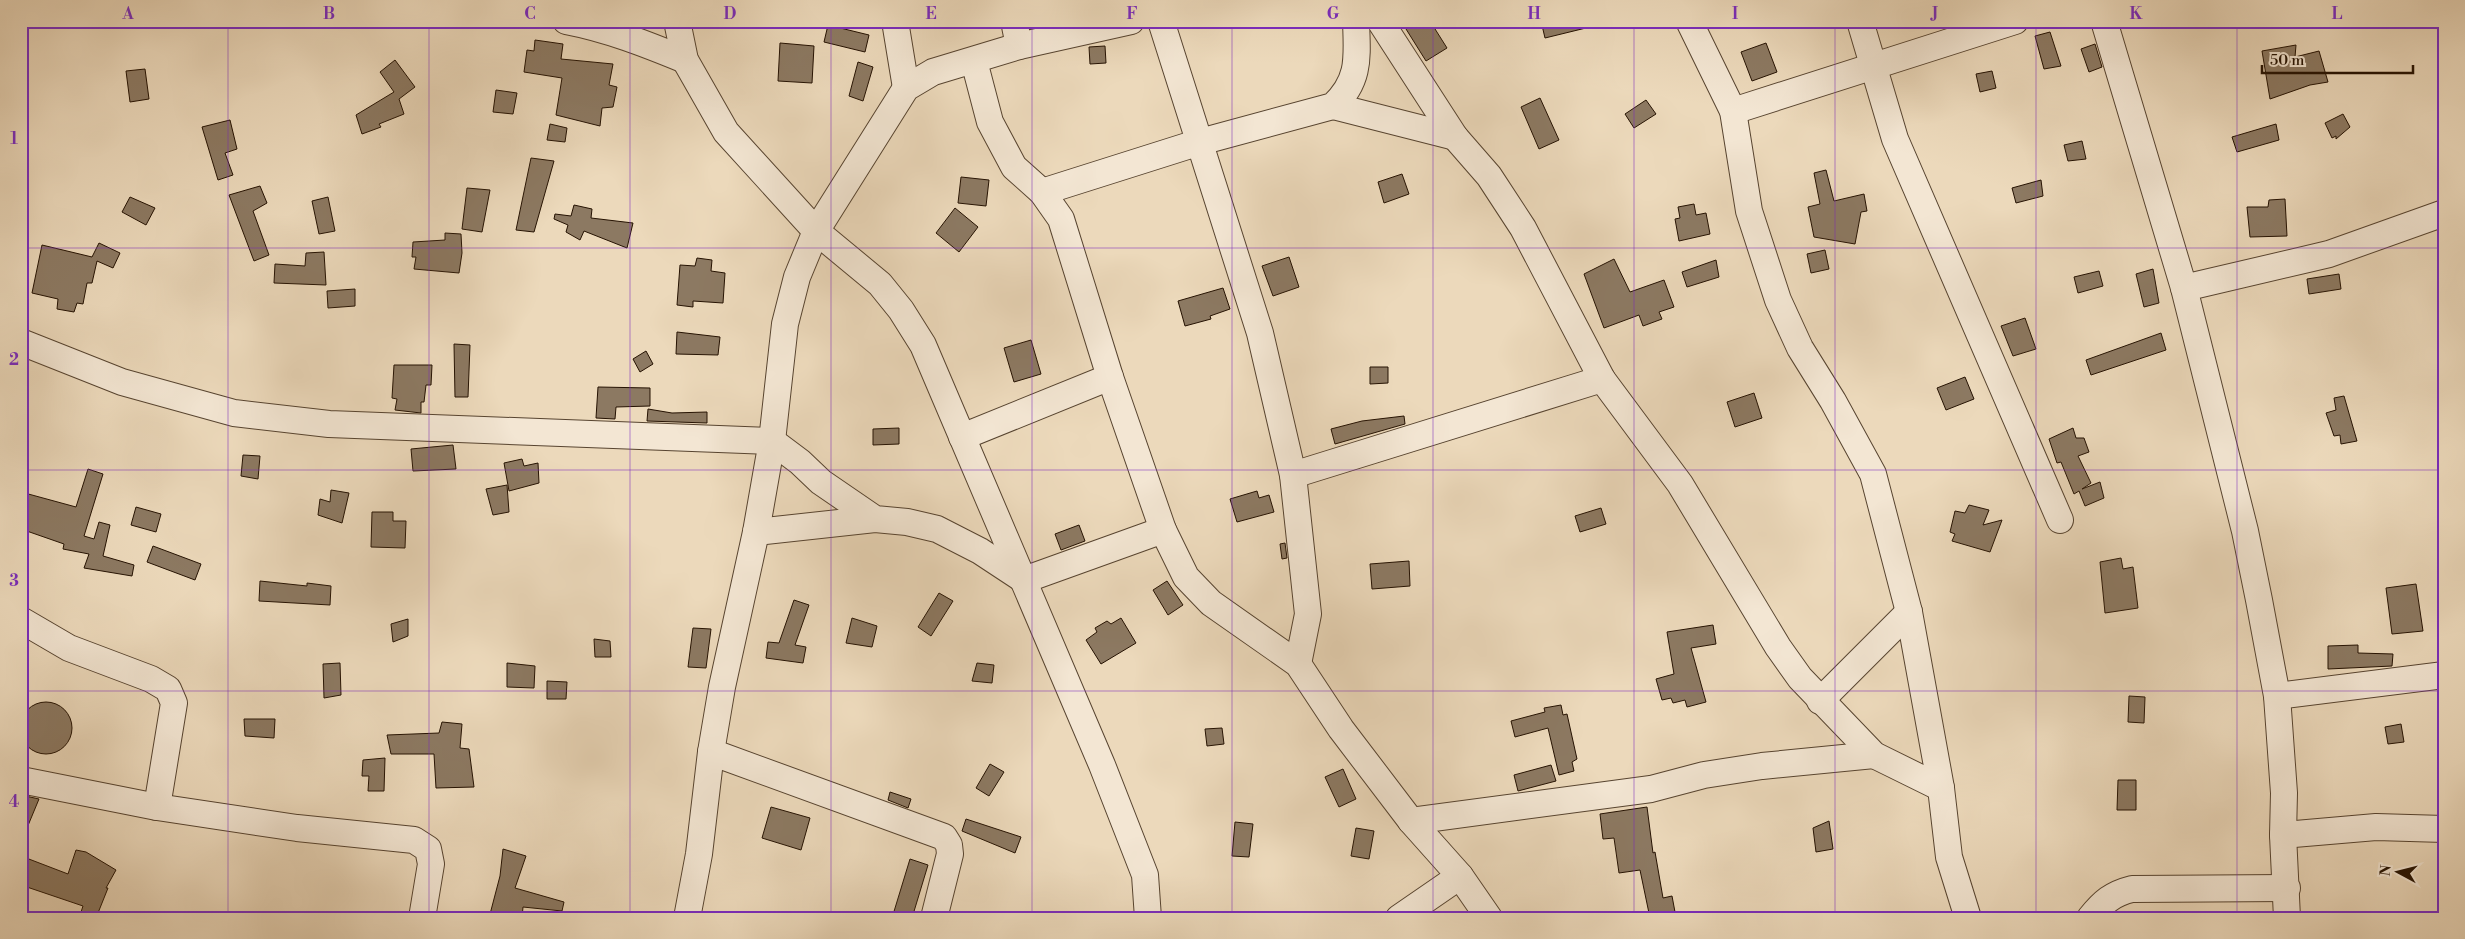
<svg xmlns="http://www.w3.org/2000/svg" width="2465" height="939" font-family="'Libre Bodoni',serif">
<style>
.building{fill:#8c7962;stroke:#251202}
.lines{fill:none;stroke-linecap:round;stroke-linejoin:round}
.minor-casing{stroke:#574430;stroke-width:28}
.minor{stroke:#f3e6d3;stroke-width:26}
.grid{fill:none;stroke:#7b2cbf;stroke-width:1;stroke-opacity:0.55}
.neatline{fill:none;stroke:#7b2cbf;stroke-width:2}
.grid-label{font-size:16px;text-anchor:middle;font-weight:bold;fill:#7b2cbf}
</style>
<rect width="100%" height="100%" fill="#ecd9bb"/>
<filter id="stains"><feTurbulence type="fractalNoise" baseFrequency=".004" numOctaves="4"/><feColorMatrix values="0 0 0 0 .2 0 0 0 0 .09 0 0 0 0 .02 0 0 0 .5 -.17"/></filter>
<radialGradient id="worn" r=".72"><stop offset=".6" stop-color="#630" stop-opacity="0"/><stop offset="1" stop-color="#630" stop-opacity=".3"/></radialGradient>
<!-- building -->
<g class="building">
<path d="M1401,21H1430L1447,48L1426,61Z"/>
<path d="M1541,21H1589L1590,27L1545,38Z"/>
<path d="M828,25L869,35L865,52L824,42Z"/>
<path d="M2050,32L2061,66L2044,69L2035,36Z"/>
<path d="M535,40L563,44L561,59L613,64L609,85L617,87L613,107L602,108L600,126L556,115L562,78L524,72L527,50L534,51Z"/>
<path d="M780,43L814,46L812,83L778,81Z"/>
<path d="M1766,43L1777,72L1752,81L1741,52Z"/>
<path d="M2095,44L2102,67L2089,72L2081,49Z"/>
<path d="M2296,45L2295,57L2319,51L2328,82L2310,85L2270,99L2262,51Z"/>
<path d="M1105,46L1106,63L1090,64L1089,47Z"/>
<path d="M395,60L415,87L399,99L404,114L379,124L381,127L362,134L356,115L394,92L380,72Z"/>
<path d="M858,62L873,67L863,101L849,96Z"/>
<path d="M145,69L149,99L130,102L126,71Z"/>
<path d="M1992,71L1996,88L1980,92L1976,74Z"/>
<path d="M496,90L517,93L513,114L493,112Z"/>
<path d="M1540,98L1559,140L1539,149L1521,107Z"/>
<path d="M1646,100L1656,114L1634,128L1625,114Z"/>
<path d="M2343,114L2350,127L2336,139V136L2332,138L2325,123Z"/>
<path d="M230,120L237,149L225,153L233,175L218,180L202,127Z"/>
<path d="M550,124L567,128L565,142L547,140Z"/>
<path d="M2276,124L2279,140L2237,152L2232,137Z"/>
<path d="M2082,141L2086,159L2068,161L2064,145Z"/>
<path d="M531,158L554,161L534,232L516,230Z"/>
<path d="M1826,170L1834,201L1864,194L1867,211L1861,212L1855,244L1814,237L1808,207L1820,204L1814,173Z"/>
<path d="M1402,174L1409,194L1384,203L1378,182Z"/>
<path d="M961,177L989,180L986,206L958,203Z"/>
<path d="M2041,180L2043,196L2016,203L2012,188Z"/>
<path d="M260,186L267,203L253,211L269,255L254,261L229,195Z"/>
<path d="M467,188L490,190L482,232L462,229Z"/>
<path d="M130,197L155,208L146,225L122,212Z"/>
<path d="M328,197L335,231L319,234L312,201Z"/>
<path d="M2285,199L2287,236L2250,237L2247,207H2268L2269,200Z"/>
<path d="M1694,204L1696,215L1706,213L1710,234L1679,241L1675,219L1680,218L1678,207Z"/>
<path d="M574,205L592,209L591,218L633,223L627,248L584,231L580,240L566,232L568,225L554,219L555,214L571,216Z"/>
<path d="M955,208L978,227L959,252L936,233Z"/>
<path d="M445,233L461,234L462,253L459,273L414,269L416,257H412L413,242L445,240Z"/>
<path d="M99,243L120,253L113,268L97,261L92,283H87L83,304L77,303L74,312L57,309L58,299L32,293L42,245L92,257Z"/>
<path d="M1825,250L1829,269L1811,273L1807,254Z"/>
<path d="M324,252L326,285L274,283L275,264L305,266L306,253Z"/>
<path d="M1289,257L1299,287L1273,296L1262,266Z"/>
<path d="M697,258L712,260L711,271L725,273L723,303L693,301V307L677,305L680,265L695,266Z"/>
<path d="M1614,259L1630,292L1664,280L1674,307L1659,312L1662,319L1643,326L1639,315L1604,328L1584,274Z"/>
<path d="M1716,260L1719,277L1687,287L1682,272Z"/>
<path d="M2153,269L2159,303L2144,307L2136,274Z"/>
<path d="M2099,271L2103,286L2078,293L2074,277Z"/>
<path d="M2339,274L2341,289L2309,294L2307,279Z"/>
<path d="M1223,288L1230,309L1210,316L1211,319L1185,326L1178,301Z"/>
<path d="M355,289V306L328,308L327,291Z"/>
<path d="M2025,318L2036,349L2013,356L2001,326Z"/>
<path d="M677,332L720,337L718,355L676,354Z"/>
<path d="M2161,333L2166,350L2091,375L2086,360Z"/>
<path d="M1031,340L1041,374L1014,382L1004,348Z"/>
<path d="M454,344L470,345L468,397H455Z"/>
<path d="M646,351L653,364L640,372L633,359Z"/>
<path d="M394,365H432L431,385H426L424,402H421V413L395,410L397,399L392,398Z"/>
<path d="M1370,367H1388V383L1370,384Z"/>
<path d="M1965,377L1974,399L1946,410L1937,388Z"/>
<path d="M598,387L650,388V406L616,407L615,419L596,418Z"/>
<path d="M1754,393L1762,418L1735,427L1727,402Z"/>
<path d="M2344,396L2357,441L2341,444L2340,435L2334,436L2326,413L2336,410L2334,398Z"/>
<path d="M648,409L672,413L707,412V423L647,421Z"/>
<path d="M1404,416L1405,424L1335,444L1331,429L1362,421Z"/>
<path d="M899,428V444L873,445V429Z"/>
<path d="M2073,428L2076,438H2084L2089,452L2078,456L2091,483L2082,489L2100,482L2104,498L2085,506L2079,491L2074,494L2061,462L2057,463L2049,439Z"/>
<path d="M453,445L456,469L413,471L411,449Z"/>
<path d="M243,455L260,456L258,479L241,476Z"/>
<path d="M522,459L524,466L538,463L539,483L509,491L504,463Z"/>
<path d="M88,469L103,474L84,536L94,539L99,522L110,525L103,556L134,565L132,576L84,568L89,554L63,549L64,544L21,529V492L76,507Z"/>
<path d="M507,485L509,512L493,515L486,489Z"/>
<path d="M331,490L349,493L342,523L318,515L320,499L330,502Z"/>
<path d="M1257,491L1259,498L1269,495L1274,512L1237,522L1230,499Z"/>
<path d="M1969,505L1989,510L1983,525L2002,520L1990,552L1952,541L1955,534L1950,532L1955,511L1965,513Z"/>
<path d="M136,507L161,514L156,532L131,525Z"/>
<path d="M1601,508L1606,524L1580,532L1575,516Z"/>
<path d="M372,512H393V521H406L405,548L371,547Z"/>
<path d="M1079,525L1085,541L1061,550L1055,534Z"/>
<path d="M1285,543L1287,558L1282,559L1280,544Z"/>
<path d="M153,546L201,564L195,580L147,562Z"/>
<path d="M2121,558L2123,569L2133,567L2138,608L2105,613L2100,562Z"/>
<path d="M1409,561L1410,586L1372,589L1370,564Z"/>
<path d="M260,581L307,586V583L331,586L330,605L259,601Z"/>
<path d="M1167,581L1183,605L1168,615L1153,590Z"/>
<path d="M2416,584L2423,631L2392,634L2386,588Z"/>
<path d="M939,593L953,601L931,636L918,627Z"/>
<path d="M794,600L809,605L795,645L806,647L803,663L766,658L768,642L779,643Z"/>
<path d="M852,618L877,626L872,647L846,643Z"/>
<path d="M1121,618L1136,643L1101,664L1086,640L1097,632L1095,628L1107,621L1111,624Z"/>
<path d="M408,619V636L393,642L391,624Z"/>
<path d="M1713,625L1716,644L1691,648L1706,702L1687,707L1685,700L1673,703L1671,698L1662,700L1656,679L1674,674L1667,632Z"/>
<path d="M693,628L711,629L706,668L688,667Z"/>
<path d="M594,639L610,641L611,657H595Z"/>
<path d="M2358,645V653L2393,654L2392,666L2328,669V646Z"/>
<path d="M340,663L341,695L324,698L323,664Z"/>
<path d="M507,663L535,666L534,688L507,687Z"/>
<path d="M977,663L994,665L992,683L972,681Z"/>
<path d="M547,681L567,682L566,699H547Z"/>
<path d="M2129,696L2145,697L2144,723L2128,722Z"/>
<circle cx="46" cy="728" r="26"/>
<path d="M1561,705L1563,715L1567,714L1577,759L1572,762L1574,771L1559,775L1548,728L1515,737L1511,721L1545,712L1544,708Z"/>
<path d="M244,719H275L274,738L245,736Z"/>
<path d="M442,722L462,724L460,748L469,749L474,787L436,788L434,754H391L387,735L439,733Z"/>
<path d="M2401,724L2404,742L2388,744L2385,727Z"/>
<path d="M1222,728L1224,744L1207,746L1205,729Z"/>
<path d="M385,758L384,791H368L369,776H362L363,760Z"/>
<path d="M990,764L1004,772L989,796L976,788Z"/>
<path d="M1551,765L1556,781L1518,791L1514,775Z"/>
<path d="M1343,769L1356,799L1339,807L1325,777Z"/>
<path d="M2118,780H2136V810H2117Z"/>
<path d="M890,792L911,799L908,808L888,800Z"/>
<path d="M21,795L39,799L22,840H21Z"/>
<path d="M771,807L810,818L801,850L762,838Z"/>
<path d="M1647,807L1653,853L1655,852L1663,898L1672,896L1675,912L1652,918H1650L1640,870L1619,873L1614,838L1603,839L1600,814Z"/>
<path d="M966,819L1021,837L1015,853L962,831Z"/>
<path d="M1829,821L1833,849L1816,852L1813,828Z"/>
<path d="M1235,822L1253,824L1249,857L1232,856Z"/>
<path d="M1356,828L1374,831L1369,859L1351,856Z"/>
<path d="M503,849L526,856L515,888L564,902L562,911L523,907L522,918H489L500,876Z"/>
<path d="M76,850L86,852L116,870L106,888H108L96,918H79L83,906L21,885V856L68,874Z"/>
<path d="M910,859L928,865L912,918H892Z"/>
</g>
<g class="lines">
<!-- minor casing -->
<g class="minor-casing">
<g id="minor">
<path d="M566,21C608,29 646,44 685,60"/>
<path d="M677,21L685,60L726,132L816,231L880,284L901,310L923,345L1102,765L1145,875L1148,918"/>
<path d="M895,21L906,88"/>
<path d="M1014,21L1019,46"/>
<path d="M1161,21L1260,333L1293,475L1308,614L1298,664"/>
<path d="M1380,21L1455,137L1489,176L1523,228L1602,379L1680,484L1778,647L1800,678L1874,755L1941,788"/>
<path d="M1689,21L1733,111L1749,211L1778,300L1800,348L1833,401L1873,474L1909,612L1941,788L1949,857L1968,918"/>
<path d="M1860,21L1895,139L2060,520"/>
<path d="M2104,21L2184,288L2245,531L2259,600L2277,696L2284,793L2283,835L2287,918"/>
<path d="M974,61L990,122L1014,167L1042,192L1061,219L1110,377L1163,530L1186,577L1211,603L1298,664L1341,729L1411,821L1460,876L1489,918"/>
<path d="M1333,106L1455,137"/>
<path d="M1733,111L2015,21"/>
<path d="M1042,192L1200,142L1333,106C1361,80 1357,56 1356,21"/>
<path d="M2184,288L2329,254L2444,213"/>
<path d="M21,342L122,382L234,413L329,424L772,441L800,462L821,482L875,519L907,522L937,529L980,551L1024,580"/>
<path d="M962,437L1110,377"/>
<path d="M1293,475L1602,379"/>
<path d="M756,532L875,519"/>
<path d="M1024,580L1163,530"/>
<path d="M21,620L69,648L151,679L168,689L174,703L157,807"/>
<path d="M2277,696L2444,675"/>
<path d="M1820,701L1909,612"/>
<path d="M711,752L944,837L949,845L950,854L934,918"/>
<path d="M21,780L157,807L297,828L414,840L428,849L431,864L422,918"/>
<path d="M1411,821L1651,789L1704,775L1762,766L1874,755"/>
<path d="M2283,835L2376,827L2444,829"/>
<path d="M687,918L699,854L711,752L722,687L756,532L772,441L785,324L797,277L816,231L906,88L933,72L1019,46L1131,21"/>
<path d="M1399,918L1460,876"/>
<path d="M2090,918C2103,902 2112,894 2132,889L2287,888"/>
</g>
</g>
<!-- minor -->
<use href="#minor" class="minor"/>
</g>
<!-- grid -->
<path class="grid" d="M228,21V918M429,21V918M630,21V918M831,21V918M1032,21V918M1232,21V918M1433,21V918M1634,21V918M1835,21V918M2036,21V918M2237,21V918M21,248H2444M21,470H2444M21,691H2444"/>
<!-- margin -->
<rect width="2465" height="939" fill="none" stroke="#ecd9bb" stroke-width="55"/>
<!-- north arrow -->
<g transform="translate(2398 872) rotate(277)" stroke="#f3e6d3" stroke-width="4" paint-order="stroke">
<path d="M0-4L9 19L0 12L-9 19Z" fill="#251202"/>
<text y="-8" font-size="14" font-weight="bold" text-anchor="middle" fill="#251202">N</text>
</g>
<!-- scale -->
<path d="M2262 65v8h151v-8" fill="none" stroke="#251202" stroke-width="2.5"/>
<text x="2270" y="65" font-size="15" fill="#251202" stroke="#f3e6d3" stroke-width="4" paint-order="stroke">50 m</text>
<rect x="28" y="28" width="2410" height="884" class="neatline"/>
<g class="grid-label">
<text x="128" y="19">A</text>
<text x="329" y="19">B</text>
<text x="530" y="19">C</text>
<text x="730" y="19">D</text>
<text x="931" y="19">E</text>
<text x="1132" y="19">F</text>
<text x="1333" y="19">G</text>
<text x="1534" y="19">H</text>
<text x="1735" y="19">I</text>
<text x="1935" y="19">J</text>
<text x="2136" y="19">K</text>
<text x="2337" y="19">L</text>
<text x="14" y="144">1</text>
<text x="14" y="365">2</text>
<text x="14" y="586">3</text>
<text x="14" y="807">4</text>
</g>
<rect width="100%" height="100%" filter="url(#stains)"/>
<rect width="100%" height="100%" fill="url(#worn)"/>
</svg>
